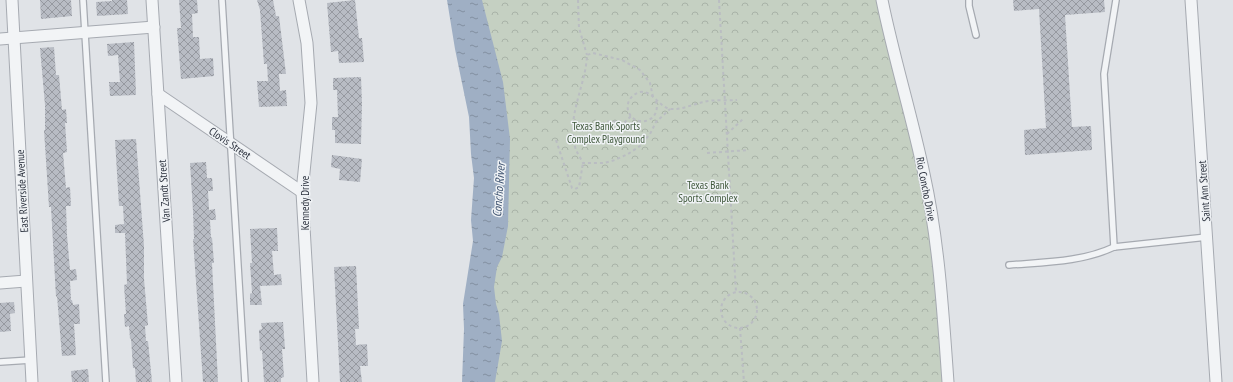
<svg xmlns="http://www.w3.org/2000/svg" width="1233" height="382" font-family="'PT Sans Narrow',sans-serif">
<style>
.forest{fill:url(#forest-crowns)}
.water{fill:url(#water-ripples)}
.building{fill:url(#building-cross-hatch)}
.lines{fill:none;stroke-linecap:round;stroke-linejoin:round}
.service-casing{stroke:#a6aab1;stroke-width:8}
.minor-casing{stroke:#a6aab1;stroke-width:13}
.path{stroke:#babdc2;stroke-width:2;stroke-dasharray:3 3;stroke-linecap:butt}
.service{stroke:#f2f4f6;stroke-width:5.5}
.minor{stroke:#f2f4f6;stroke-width:11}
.labels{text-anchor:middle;stroke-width:3;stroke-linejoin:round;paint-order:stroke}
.park-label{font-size:11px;fill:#3e573a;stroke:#eff2f5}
.street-label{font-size:11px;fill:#2b313d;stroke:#eff2f5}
.water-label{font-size:12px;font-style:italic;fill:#394e6c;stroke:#eff2f5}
</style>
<defs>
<pattern id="forest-crowns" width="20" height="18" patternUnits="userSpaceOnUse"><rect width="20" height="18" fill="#c5d0c2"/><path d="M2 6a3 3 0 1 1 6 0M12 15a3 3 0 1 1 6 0" fill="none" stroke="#a9b3a8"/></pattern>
<pattern id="water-ripples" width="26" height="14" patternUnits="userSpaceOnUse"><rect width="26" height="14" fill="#9fafc4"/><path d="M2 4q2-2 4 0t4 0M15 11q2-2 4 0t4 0" fill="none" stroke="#828fa0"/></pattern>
<pattern id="building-cross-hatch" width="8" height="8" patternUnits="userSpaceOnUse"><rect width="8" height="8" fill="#b8bcc4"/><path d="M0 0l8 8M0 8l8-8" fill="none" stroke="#9699a0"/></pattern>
</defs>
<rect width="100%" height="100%" fill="#e0e3e7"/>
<!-- forest -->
<path class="forest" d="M468,0H882L924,174L948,382H474L494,257Z"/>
<!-- water -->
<path class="water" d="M447,0H482L503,82L510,139L508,226L502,257L497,267L494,287L496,304L499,314L502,341L495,382H462L464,329L463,304L473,241L471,220L474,178L471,154L469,117L455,49Z"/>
<!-- building -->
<g class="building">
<path d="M40,0H71L72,16L41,19Z"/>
<path d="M112,0H127L128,14L97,16L96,2L112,1Z"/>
<path d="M179,0H197L198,13L192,14L193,37H199L200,59L213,58L214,76L181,79L177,28H181Z"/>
<path d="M257,0H273L276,16H279L286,74H279L280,91L286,90L287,106L259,107L257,81H268L267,64H264L260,10Z"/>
<path d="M355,0L359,38H362L364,62L339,63L338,51L331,52L327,3Z"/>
<path d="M1013,0H1104L1105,12L1065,15L1072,127L1091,126L1092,150L1025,155L1024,130L1046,128L1039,9L1014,11Z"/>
<path d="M134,42L136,95L110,96L109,82H120L118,55L108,56L107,44Z"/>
<path d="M54,47L56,75H59L62,110L66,109L67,123H65L67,152L63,153L66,188L70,187L71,206H66L67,235L70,270L76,269L77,280L70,281L71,300H72L73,305L79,304L80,324H74L76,355L62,356L57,296L56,297L51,207H49L44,130H45V105L40,48Z"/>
<path d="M361,77L362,104L361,144L335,143V130H332V117H338L337,90H333V78Z"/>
<path d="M136,139L144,246V279L148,325L145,326L146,341H148L152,382H136L135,368H133L131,338L130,339L129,326L125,327L124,314H126L124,285L127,284L125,233H115V225L124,224L123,206H119L115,140Z"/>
<path d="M332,155L362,159L360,182L339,180L340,169L331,167Z"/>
<path d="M206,162L207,178H212L213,191H208L209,210L215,209L216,220H210L211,238L212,237L214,263H212L218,382H203L193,239H194L193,211L190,163Z"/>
<path d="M277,228L278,251H272L274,275L281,274L282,285L260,286L262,305H250V294L252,293L250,263H252L250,229Z"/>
<path d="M356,266L359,329H355L356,345L367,344L368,366H360L362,382H340L334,267Z"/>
<path d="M14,302L15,313L10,314L11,331L0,332V303Z"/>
<path d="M283,322L285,349H282L284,377L281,378V382H264L262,350L260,351L259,330L262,329L261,323Z"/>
<path d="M88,369L89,382H72L71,371Z"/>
</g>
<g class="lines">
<!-- service casing -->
<g class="service-casing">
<g id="service">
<path d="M83,0L106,382"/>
<path d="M222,0L245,382"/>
<path d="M969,0V6L976,35"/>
<path d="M1114,247L1104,74L1116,0"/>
<path d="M1009,265C1045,262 1082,262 1114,247L1207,237"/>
<path d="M0,362L31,360"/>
</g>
</g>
<!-- minor casing -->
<g class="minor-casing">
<g id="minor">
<path d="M12,0L32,382"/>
<path d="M152,0L176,382"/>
<path d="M299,0L307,43L311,103L302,192L313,382"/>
<path d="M882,0C894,59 912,116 924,174C939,242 943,313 948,382"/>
<path d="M1191,0L1216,382"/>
<path d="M0,39L154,27"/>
<path d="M158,94L302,192"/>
<path d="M0,283L26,281"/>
</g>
</g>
<!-- path -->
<g class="path">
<path d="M578,0L579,28L587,55"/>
<path d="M719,0L736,292"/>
<path d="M653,97L650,83L640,70L622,60L593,53L587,55C586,86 565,118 576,150C578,154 581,159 583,163H604L615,160L628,154L640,146L650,134L656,122L670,109"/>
<path d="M656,101C662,123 633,129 628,110C626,102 632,94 640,92C653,90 659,108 671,109C682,110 693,104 704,102C714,99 727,101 737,100"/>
<path d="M574,126L591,129H596L605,122L612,121L623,124L631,116"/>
<path d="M727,134L744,118"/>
<path d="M556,140L572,188L575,189L579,187L583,163"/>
<path d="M707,153L749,150"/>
<circle cx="739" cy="310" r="18"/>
<path d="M740,328L744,382"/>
</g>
<!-- service -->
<use href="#service" class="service"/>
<!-- minor -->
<use href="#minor" class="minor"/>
</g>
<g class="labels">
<!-- park labels -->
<g class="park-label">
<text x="606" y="130">Texas Bank Sports<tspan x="606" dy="13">Complex Playground</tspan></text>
<text x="708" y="189">Texas Bank<tspan x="708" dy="13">Sports Complex</tspan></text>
</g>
<!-- street labels -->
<g class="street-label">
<text transform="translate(230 143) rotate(34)" y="4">Clovis Street</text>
<text transform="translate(926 189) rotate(79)" y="4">Rio Concho Drive</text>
<text transform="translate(22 191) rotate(-93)" y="4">East Riverside Avenue</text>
<text transform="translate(164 191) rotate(-94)" y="4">Van Zandt Street</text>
<text transform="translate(1204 191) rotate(-94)" y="4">Saint Ann Street</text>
<text transform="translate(305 203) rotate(-90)" y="4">Kennedy Drive</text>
</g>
<!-- water labels -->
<g class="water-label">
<text transform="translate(499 190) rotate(-86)" y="4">Concho River</text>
</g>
</g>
</svg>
